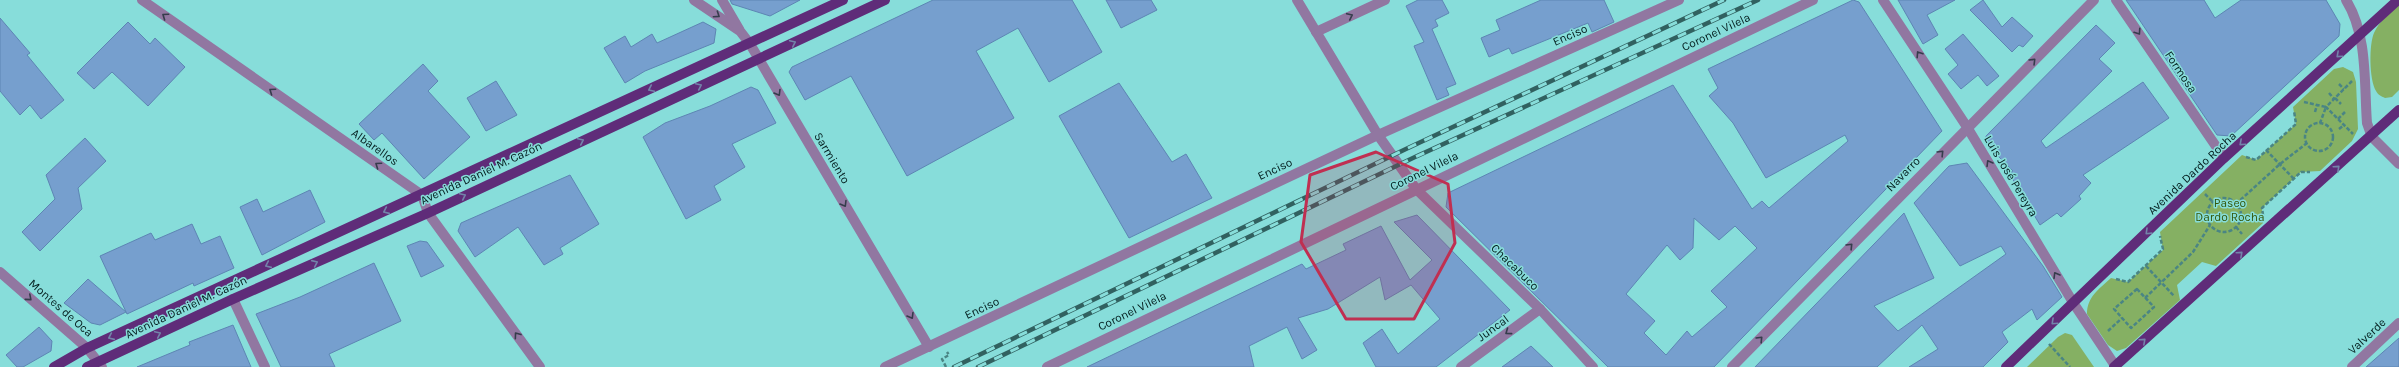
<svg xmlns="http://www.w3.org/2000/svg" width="2399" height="367" font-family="Karla,sans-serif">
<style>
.green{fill:#85b063}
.building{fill:#769fce;stroke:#5d85b3;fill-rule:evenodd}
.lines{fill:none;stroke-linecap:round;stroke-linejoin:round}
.path{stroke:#4a8584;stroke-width:2.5;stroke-dasharray:4 2;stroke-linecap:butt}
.minor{stroke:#9177a1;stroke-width:10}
.major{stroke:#5f2c79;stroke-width:10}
.rail-casing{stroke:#316160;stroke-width:4.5}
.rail{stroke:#87ddda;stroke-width:3;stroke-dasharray:9;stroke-linecap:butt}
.oneway{stroke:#353d4c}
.oneway2{stroke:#7384aa}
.marked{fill:#c02f51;fill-opacity:0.2;stroke:#c02f51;stroke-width:3;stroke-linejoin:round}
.labels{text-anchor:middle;stroke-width:3;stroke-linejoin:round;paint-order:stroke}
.street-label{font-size:12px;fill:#031e1e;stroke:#87ddda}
.park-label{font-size:12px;fill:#335709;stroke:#87ddda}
</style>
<rect width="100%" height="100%" fill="#87ddda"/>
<!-- green -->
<g class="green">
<path d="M2399,5V90L2392,97L2385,98C2381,96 2378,95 2376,91C2369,79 2369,44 2374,33C2379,21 2390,13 2399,5Z"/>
<path d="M2343,67L2353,72L2356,82L2358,129L2352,141L2320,171L2301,172L2262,208L2263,223L2216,266L2202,262L2177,285L2180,300L2126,348L2117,351L2108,345L2087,314C2087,297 2099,289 2111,278L2128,282L2163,250L2160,232L2242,155L2256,160L2296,124L2293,107L2334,69Z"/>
<path d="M2065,333L2072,335L2094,367H2027L2058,337Z"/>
</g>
<!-- building -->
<g class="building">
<path d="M730,0H800L770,16L732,4Z"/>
<path d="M933,0H1072L1102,52L1049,82L1018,28L976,51L1014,118L907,176L851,76L805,100L789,72L792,67Z"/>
<path d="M1106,0H1151L1157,10L1121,28Z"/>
<path d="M1418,0H1442L1449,13L1435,20L1438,26L1432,29L1456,84L1446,88L1449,95L1437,100L1414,46L1424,42L1406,6Z"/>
<path d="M1541,0H1604L1614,22L1592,32L1588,23L1512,54L1509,48L1489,57L1481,38L1500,30L1496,20Z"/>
<path d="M1853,0L1859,2L1942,131L1714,367H1608L1446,207L1448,193L1673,85L1752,209L1762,201L1769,208L1848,141L1845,135L1766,178L1733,123L1709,96L1718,88L1708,69ZM1694,218L1719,240L1735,226L1757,248L1711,291L1727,307L1692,337L1687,331L1666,355L1644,333L1655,321L1626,294L1667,245L1680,260L1693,248Z"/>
<path d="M1898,0H1955L1927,15L1938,35L1923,44Z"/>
<path d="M1983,0L2002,27L2012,17L2033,36L2023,47L2019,45L2012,52L1970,10Z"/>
<path d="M2126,0H2204L2215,18L2241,0H2326L2340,24L2339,36L2231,136L2217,135Z"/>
<path d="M0,18L30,53L27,55L64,100L41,119L30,105L20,115L0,91Z"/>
<path d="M128,22L150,44L155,38L185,67L148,106L112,72L94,89L77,73Z"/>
<path d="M703,22L716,29L714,43L645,71L625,83L604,48L625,36L631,47L652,34L657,43Z"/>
<path d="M2096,25L2115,43L2099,59L2112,71L2041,141L2046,148L2143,82L2169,118L2083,175L2091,183L2079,196L2081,199L2061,217L2057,213L2040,225L2009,173L2013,171L1986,144V136Z"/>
<path d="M1963,34L1999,76L1987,86L1978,75L1961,89L1948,74L1958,65L1945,49Z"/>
<path d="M423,64L438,81L428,91L470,137L424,179L382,133L374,140L359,124Z"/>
<path d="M496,81L517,115L486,131L467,98Z"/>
<path d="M1119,83L1172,162L1186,154L1212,198L1129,238L1059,116Z"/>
<path d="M751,87L758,90L776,123L732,144L745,167L714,186L721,200L686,219L643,137L665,123L710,106Z"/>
<path d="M85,138L106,161L78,188L82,209L40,251L22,232L55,199L46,175Z"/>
<path d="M1967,163L2043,266L2062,297L2037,320L2032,309L2002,332L2008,342L1983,367H1909L1938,349L1922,325L1877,367H1755L1904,213L1934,278L1874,306L1898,331L2006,254L2001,246L1960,266L1914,203L1949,166Z"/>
<path d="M570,175L599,224L560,248L563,254L544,265L518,227L475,257L458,231L461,223Z"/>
<path d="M310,190L325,222L262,255L240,207L257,199L263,212Z"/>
<path d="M1417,215L1510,310L1436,367H1376L1363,343L1382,329L1398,354L1440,319L1411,285L1385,300L1380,277L1328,309L1298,318L1317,350L1302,359L1287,327L1249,346L1254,367H1087L1302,264L1306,269L1346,250L1343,244L1381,226L1410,280L1432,260L1394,222Z"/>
<path d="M192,224L201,244L220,236L234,268L194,286L193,283L127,314L100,256L151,233L155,240Z"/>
<path d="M420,241L427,242L444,266L421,277L407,246Z"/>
<path d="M374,263L401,321L329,354L335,367H281L256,314L300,297Z"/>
<path d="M88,279L126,312L100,325L91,323L64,303Z"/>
<path d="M233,325L251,367H137L190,345L189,342Z"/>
<path d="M39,327L52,341L51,351L23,367H17L6,355Z"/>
<path d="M2399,338V367H2366Z"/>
<path d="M1531,346L1553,367H1502Z"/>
</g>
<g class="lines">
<!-- path -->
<g class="path">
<path d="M2352,81L2326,107L2353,134"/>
<path d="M2339,84L2344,89"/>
<path d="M2329,93L2334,99"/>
<path d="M2335,98L2341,104"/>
<path d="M2304,102L2326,107L2320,123"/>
<path d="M2315,112L2317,105"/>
<path d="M2338,119L2345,112"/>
<circle cx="2319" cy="137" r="14"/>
<path d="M2339,129L2344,125"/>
<path d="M2266,150L2294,179"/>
<path d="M2246,157L2256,160L2296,124L2294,111"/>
<path d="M2205,194L2213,202"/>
<circle cx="2224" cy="215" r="17"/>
<path d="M2236,204L2280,164L2307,143"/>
<path d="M2263,215L2262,208L2301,172H2310"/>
<path d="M2236,227L2242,234"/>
<path d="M2146,266L2174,296"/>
<path d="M2116,279L2128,282L2163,249L2160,236"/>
<path d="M2137,289L2154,307L2131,328L2114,309Z"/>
<path d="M2145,298L2193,252L2210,225"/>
<path d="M2108,331L2122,318"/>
<path d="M2049,344L2070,367"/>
<path d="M946,367L942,359L949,355L947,352"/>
</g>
<!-- minor -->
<g class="minor">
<path d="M142,0L422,195L428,213L540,367"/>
<path d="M694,0L740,31L750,44L929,347"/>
<path d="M722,0L739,29"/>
<path d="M1297,0L1378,135L1416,189L1540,309L1593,367"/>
<path d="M1883,0L1967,127L2074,304L2116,367"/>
<path d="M2116,0L2224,158"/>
<path d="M2346,0C2368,35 2364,84 2367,123L2372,137L2399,164"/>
<path d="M1316,32L1385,0"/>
<path d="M0,272L87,348L102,367"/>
<path d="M233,299L265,367"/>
<path d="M885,367L1378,135L1679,0"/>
<path d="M1047,367L1813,0"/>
<path d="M1461,367L1540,309"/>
<path d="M1732,367L2094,0"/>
<path d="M2352,367L2399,323"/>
</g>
<!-- major -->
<g class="major">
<path d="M54,367L87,348L843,0"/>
<path d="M87,367L233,299L428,213L885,0"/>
<path d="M2006,367L2224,158L2398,0"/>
<path d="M2114,367L2399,110"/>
</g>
<!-- rail casing -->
<g class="rail-casing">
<g id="rail">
<path d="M954,367L1408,148L1724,0"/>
<path d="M978,367L1415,157L1758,0"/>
</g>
</g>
<!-- rail -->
<use href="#rail" class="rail"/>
</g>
<!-- one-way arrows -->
<defs><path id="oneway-chevron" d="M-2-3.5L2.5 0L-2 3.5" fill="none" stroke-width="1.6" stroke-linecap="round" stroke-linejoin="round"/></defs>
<g class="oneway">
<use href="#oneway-chevron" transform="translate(717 15) rotate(34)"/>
<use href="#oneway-chevron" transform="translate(165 16) rotate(-145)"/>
<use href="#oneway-chevron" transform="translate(1350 16) rotate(-25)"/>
<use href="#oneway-chevron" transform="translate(2138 32) rotate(56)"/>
<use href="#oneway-chevron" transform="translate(1919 54) rotate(-123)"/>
<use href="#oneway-chevron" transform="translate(2033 61) rotate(-45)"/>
<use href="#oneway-chevron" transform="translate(272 91) rotate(-145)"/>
<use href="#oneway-chevron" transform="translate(778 93) rotate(59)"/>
<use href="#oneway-chevron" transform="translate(1941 153) rotate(-46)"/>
<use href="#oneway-chevron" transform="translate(1989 163) rotate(-121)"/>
<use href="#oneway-chevron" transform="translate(378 165) rotate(-145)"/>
<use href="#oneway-chevron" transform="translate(844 204) rotate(59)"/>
<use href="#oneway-chevron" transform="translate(1850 246) rotate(-46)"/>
<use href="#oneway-chevron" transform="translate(2056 275) rotate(-121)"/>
<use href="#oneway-chevron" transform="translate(29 298) rotate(41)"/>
<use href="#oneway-chevron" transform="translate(911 316) rotate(59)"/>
<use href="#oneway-chevron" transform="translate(1508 332) rotate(144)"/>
<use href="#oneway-chevron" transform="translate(517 335) rotate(-126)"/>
<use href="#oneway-chevron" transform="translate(1760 339) rotate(-46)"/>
</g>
<g class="oneway2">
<use href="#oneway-chevron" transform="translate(793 43) rotate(-25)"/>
<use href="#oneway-chevron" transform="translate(2339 55) rotate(138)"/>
<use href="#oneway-chevron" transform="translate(699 86) rotate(-25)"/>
<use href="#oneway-chevron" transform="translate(651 89) rotate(155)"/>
<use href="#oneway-chevron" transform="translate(581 141) rotate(-25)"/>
<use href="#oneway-chevron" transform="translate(2242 143) rotate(138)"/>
<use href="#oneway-chevron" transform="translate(2337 168) rotate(-42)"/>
<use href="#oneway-chevron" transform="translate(463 196) rotate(-25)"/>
<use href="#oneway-chevron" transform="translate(386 211) rotate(156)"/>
<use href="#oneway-chevron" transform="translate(2148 232) rotate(136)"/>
<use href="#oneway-chevron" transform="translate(2240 254) rotate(-42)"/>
<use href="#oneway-chevron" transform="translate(315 263) rotate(-24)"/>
<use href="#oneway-chevron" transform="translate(268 265) rotate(156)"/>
<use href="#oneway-chevron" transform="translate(2054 322) rotate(137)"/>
<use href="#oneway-chevron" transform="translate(158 334) rotate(-25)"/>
<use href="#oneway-chevron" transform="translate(111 337) rotate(156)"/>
<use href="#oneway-chevron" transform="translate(2143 341) rotate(-42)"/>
</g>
<!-- marked area -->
<path class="marked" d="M1376,152L1448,184L1455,243L1414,319H1346L1301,242L1310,175Z"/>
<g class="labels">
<!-- street labels -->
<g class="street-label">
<text transform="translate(1716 32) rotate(-25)" y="4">Coronel Vilela</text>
<text transform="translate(1570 35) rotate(-24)" y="4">Enciso</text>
<text transform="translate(2181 72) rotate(56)" y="4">Formosa</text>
<text transform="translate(375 147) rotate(35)" y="4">Albarellos</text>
<text transform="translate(832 158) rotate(59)" y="4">Sarmiento</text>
<text transform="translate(1275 169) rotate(-25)" y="4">Enciso</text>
<text transform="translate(1424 171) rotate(-26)" y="4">Coronel Vilela</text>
<text transform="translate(481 173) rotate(-25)" y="4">Avenida Daniel M. Cazón</text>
<text transform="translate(2192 173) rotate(-43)" y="4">Avenida Dardo Rocha</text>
<text transform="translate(1903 174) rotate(-46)" y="4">Navarro</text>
<text transform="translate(2011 176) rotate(59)" y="4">Luis José Pereyra</text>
<text transform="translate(1515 267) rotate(44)" y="4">Chacabuco</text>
<text transform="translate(186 307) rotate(-25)" y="4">Avenida Daniel M. Cazón</text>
<text transform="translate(61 308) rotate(41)" y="4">Montes de Oca</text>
<text transform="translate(982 308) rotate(-25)" y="4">Enciso</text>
<text transform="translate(1132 311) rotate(-26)" y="4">Coronel Vilela</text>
<text transform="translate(1493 328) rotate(-36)" y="4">Juncal</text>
<text transform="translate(2367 336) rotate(-43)" y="4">Valverde</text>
</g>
<!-- park labels -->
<g class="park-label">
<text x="2230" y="207">Paseo<tspan x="2230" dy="14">Dardo Rocha</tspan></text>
</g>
</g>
</svg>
